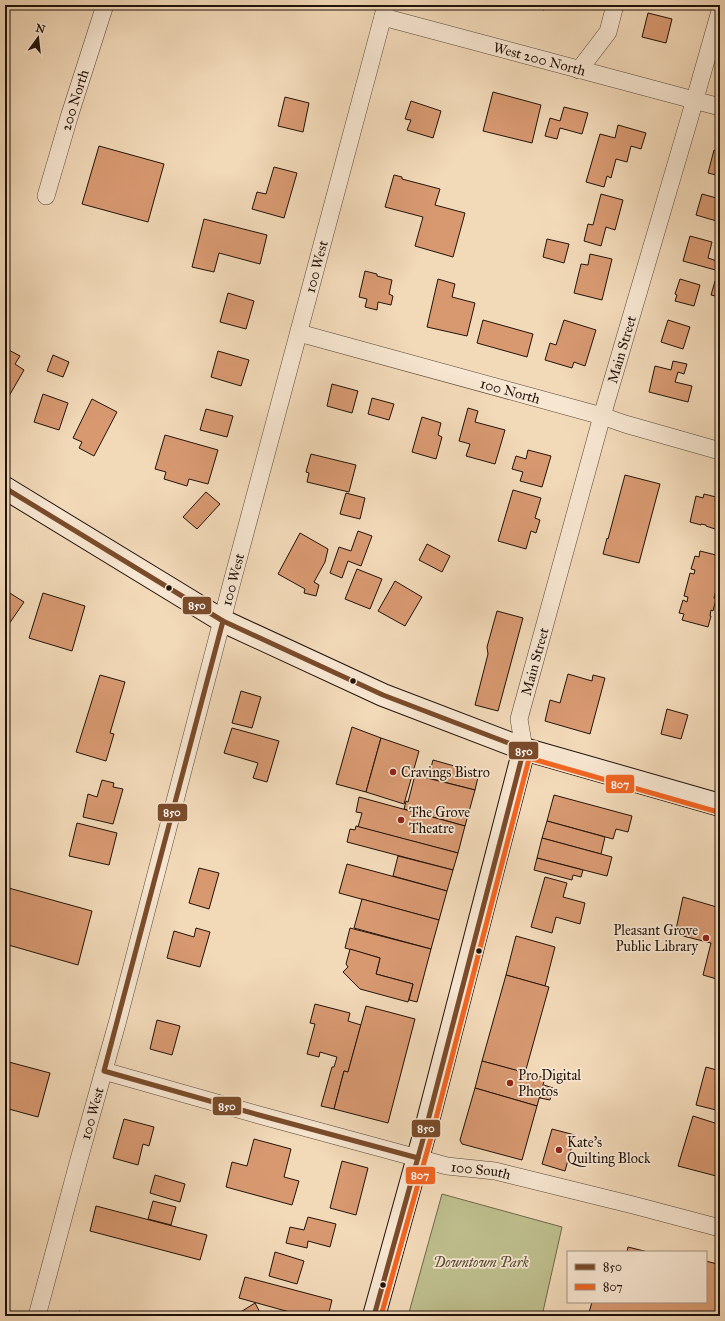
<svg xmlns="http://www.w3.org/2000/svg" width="725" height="1321" font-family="'IM FELL Great Primer',serif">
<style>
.green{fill:#bebe8d;stroke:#70684b}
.building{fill:#d89971;stroke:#211209}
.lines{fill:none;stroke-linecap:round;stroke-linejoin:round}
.street-casing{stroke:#554435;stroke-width:18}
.secondary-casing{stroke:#211209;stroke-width:24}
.street{stroke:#f7e6d1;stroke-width:17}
.secondary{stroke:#f7e6d1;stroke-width:22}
.bus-1-casing{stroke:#f7e6d1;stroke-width:8}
.bus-2-casing{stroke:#f7e6d1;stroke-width:8}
.bus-1{stroke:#7a4b2a;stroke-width:5}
.bus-2{stroke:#f26522;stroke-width:5}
.bus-dot{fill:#211209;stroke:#f7e6d1;stroke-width:1.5}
.poi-dot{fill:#8f2418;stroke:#f7e6d1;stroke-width:1.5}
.labels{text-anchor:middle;stroke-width:3.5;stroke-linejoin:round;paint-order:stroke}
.street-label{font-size:14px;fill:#211209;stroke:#f7e6d1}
.poi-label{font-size:14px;fill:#211209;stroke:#f7e6d1;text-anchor:start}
.park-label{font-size:14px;font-style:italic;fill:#584e37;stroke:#f7e6d1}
.line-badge{stroke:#f7e6d1;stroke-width:1.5}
.badge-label{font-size:11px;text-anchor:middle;font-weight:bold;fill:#fff}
</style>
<rect width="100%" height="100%" fill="#f2d9b8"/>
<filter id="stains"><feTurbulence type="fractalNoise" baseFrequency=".005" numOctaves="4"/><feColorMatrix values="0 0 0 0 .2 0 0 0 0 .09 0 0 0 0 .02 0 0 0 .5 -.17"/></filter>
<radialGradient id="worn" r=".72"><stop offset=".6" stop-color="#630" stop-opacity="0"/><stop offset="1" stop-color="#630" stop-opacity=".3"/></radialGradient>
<!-- green -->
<path class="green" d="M442,1194L562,1227L542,1316H408Z"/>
<!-- building -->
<g class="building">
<path d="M527,5H545L544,10Z"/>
<path d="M648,13L672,19L666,43L642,37Z"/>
<path d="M493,92L541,105L532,143L483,131Z"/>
<path d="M285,97L309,103L303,132L278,126Z"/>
<path d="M411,101L441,111L433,138L407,130L411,120L405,119Z"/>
<path d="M564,107L588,113L582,134L560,128L557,139L545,136L550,118L560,121Z"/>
<path d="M618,125L646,133L641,149L631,146L627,162L616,159L611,178L607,176L604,187L586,182L600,134L615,138Z"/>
<path d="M99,146L164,164L148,222L82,204Z"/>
<path d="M714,150L720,152V176L708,173Z"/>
<path d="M274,167L297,173L284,218L252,209L257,192L266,194Z"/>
<path d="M394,175L402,177V179L440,189L435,205L465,213L453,257L415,246L423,217L385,207Z"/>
<path d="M601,194L623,200L615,230L606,227L601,246L584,241L588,224L593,225Z"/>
<path d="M702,194L720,199V222L696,215Z"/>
<path d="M204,219L267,235L260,264L219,253L214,272L192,267Z"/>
<path d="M690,236L712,242L708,258L720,262L719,271L683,261Z"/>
<path d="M547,239L569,244L564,263L543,257Z"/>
<path d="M590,254L612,259L602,300L574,293L581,264L588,265Z"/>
<path d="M365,271L377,274V276L392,280L389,294L393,296L391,305L378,302L377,310L365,307L367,299L359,297Z"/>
<path d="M438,279L455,284L452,297L475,303L467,336L427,327Z"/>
<path d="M680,279L700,285L694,306L675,301L677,295L675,294Z"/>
<path d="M715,281L720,282V297L711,295Z"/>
<path d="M228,293L254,301L246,329L220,322Z"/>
<path d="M483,320L533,334L527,357L477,343Z"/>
<path d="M564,320L596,330L585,366L574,362L572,368L545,360L550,343L556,345Z"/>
<path d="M668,320L690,327L683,349L661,342Z"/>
<path d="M5,348L20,356L15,364L24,370L5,403Z"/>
<path d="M218,351L249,360L241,386L211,377Z"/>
<path d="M53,355L69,362L63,377L47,371Z"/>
<path d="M673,361L687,364L684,374L678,372L675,382L692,386L688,402L649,392L655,366L671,370Z"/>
<path d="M332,384L358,391L352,413L327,406Z"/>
<path d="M43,394L68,403L59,430L34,422Z"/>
<path d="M372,398L394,404L389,420L368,414Z"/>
<path d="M92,399L117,412L94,456L79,448L82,442L73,438Z"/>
<path d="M468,408L478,411L475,422L505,430L495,464L466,456L470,444L459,441Z"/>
<path d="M206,409L233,416L227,437L200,430Z"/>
<path d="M422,417L441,423L438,435L442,437L436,459L412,452Z"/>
<path d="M165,435L218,450L208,484L189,479L187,486L164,479L166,472L155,469Z"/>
<path d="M528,450L551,456L542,487L520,481L523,472L512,469L516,456L526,459Z"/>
<path d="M311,454L356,465L349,492L307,482L309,473L306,472Z"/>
<path d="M625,475L660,484L639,563L603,554L607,538L608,539Z"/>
<path d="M513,490L541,498L535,518L540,520L536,533L531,531L526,549L498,541Z"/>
<path d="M206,492L220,504L197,529L183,517Z"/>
<path d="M346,493L365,498L360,519L340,514Z"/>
<path d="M704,494L716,497L715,501L720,502V529L718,528V530L706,526V525L701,524V525L690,522L696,496L703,498Z"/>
<path d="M358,531L372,536L361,566L348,561L342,578L330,573L339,547L351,551Z"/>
<path d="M300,533L328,549L325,562L314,582L319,585L316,596L304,593L305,589L278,574Z"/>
<path d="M427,544L450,556L442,572L419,560Z"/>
<path d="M700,551L720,556V584L719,587L717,586L714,598L716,599L713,611L711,610L710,616H711L708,627L682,620L684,614L679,613L683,600L687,602L688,597L684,596L690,573L694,574L695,570L691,569L695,556L699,557Z"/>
<path d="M357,569L382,579L370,609L345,599Z"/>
<path d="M395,581L422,597L405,626L378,611Z"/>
<path d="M5,590L24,602L9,624L5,621Z"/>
<path d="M43,593L85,606L72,651L29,638Z"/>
<path d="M497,611L523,618L498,711L475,705L488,654L487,647Z"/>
<path d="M568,674L592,681L593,675L605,678L590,734L545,721L550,700L560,703Z"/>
<path d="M100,675L125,682L110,733L114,734L106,761L76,752Z"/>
<path d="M241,691L261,697L252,728L232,723Z"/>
<path d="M667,709L688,715L681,739L661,734Z"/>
<path d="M352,727L381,738L366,792L336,784Z"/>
<path d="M232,728L279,741L267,782L253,778L258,763L224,753Z"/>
<path d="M381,738L419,751L404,804L366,792Z"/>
<path d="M433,760L479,773L475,790L428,778Z"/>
<path d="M415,775L475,790L465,826L404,809L406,801L408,802Z"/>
<path d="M102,780L114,783L113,787L123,789L113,824L83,817L88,794L97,797Z"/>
<path d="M554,795L632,816L628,832L616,829L613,839L547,821Z"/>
<path d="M359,797L465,826L458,853L358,827L362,813L356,812Z"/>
<path d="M547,821L605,837L601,854L542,838Z"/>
<path d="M77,823L117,833L109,865L69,856Z"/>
<path d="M356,826L458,853L453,870L347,842L350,829L355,830Z"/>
<path d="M542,838L612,857L607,876L537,858Z"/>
<path d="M398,856L453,870L447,891L393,876Z"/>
<path d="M537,858L583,870L581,877L573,875L572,880L534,870Z"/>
<path d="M347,864L447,891L439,920L339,893Z"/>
<path d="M199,868L219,873L209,909L189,903Z"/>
<path d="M545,877L567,883L563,897L585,903L580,924L556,917L552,933L531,927Z"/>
<path d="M5,887L92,911L78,965L5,944Z"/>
<path d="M683,897L720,908V980L703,975L711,943L675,934Z"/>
<path d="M362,899L439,920L431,949L354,928Z"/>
<path d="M196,928L210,932L200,967L167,958L174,931L194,937Z"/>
<path d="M350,928L431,949L417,1002L409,1000L413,984L376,974L380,958L345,948Z"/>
<path d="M516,936L555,947L545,986L506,975Z"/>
<path d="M350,949L380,958L376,974L413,984L408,1002L360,989L343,972L348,967L346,964Z"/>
<path d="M506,975L549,987L525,1073L482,1061Z"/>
<path d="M315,1004L350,1013L348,1021L361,1025L348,1072L344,1071L334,1109L321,1106L332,1067H334L337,1057L320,1052L319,1057L307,1054L315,1024L310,1023Z"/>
<path d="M366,1006L415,1019L388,1123L334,1109L344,1071L348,1072Z"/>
<path d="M157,1020L180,1026L172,1055L150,1049Z"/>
<path d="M5,1061L50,1073L38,1117L5,1108Z"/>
<path d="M482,1061L545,1078L537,1106L475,1088Z"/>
<path d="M706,1067L720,1071V1111L696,1105Z"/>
<path d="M544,1085L553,1088L550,1100L540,1098Z"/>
<path d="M475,1088L537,1106L522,1160L462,1144L460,1140Z"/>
<path d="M720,1115V1177L678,1166L693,1116L718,1124Z"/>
<path d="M124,1119L154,1127L149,1146L143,1144L138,1165L113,1158Z"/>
<path d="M552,1129L575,1135L565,1171L542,1164Z"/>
<path d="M254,1139L291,1149L284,1177L299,1181L292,1205L226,1187L232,1162L247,1166Z"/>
<path d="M342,1161L368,1168L356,1215L330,1208Z"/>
<path d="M155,1175L185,1184L180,1202L150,1193Z"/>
<path d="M153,1201L176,1207L171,1225L148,1219Z"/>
<path d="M96,1206L207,1235L200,1260L90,1231Z"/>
<path d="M308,1217L336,1224L330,1247L308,1241L307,1248L286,1243L290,1227L304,1230Z"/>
<path d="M628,1247L648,1252H627Z"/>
<path d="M275,1252L304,1261L297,1284L269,1276Z"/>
<path d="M706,1261L717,1264L715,1270L720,1272V1316H588L592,1302H706Z"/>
<path d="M245,1277L332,1300L328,1316H304L239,1298Z"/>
<path d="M255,1303L262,1316H241L239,1313Z"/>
<path d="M79,1311L99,1316H78Z"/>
</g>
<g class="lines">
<!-- street casing -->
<g class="street-casing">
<g id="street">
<path id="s1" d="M383,17L720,107"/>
<path d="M579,70L608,32L615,5"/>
<path id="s2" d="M46,196L70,114L105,5"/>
<path id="s3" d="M299,333L602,416L625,424L720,451"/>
<path id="s4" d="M524,749L519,719L602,416L689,120L720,11"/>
<path id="s5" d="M104,1071L259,1115L447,1166L495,1171L633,1205L720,1228"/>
<path id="s6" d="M37,1316L78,1163L118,1020L232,582L386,5"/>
</g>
</g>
<!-- secondary casing -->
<g class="secondary-casing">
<g id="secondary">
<path d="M5,488L223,621L383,695L524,749L720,805"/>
<path d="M374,1316L425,1132L524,749"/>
</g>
</g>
<!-- street -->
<use href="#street" class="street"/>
<!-- secondary -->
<use href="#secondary" class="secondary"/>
<!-- bus-1 casing -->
<g class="bus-1-casing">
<g id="bus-1">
<path d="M5,488L223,621L383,695L524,749L425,1132L374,1316"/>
<path d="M223,621L104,1071L259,1115L418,1158"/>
</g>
</g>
<!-- bus-2 casing -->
<g class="bus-2-casing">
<g id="bus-2">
<path d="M522,756L718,812"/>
<path d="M381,1316L432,1134L531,751"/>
</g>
</g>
<!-- bus-1 -->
<use href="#bus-1" class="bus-1"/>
<!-- bus-2 -->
<use href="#bus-2" class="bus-2"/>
</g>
<!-- markers -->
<g class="bus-dot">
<circle cx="169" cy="588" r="3.5"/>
<circle cx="353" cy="681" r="3.5"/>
<circle cx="479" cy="951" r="3.5"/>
<circle cx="383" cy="1285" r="3.5"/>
</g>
<g class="poi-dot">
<circle cx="393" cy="772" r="4"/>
<circle cx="401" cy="820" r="4"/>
<circle cx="706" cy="938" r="4"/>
<circle cx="510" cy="1083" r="4"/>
<circle cx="559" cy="1150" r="4"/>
</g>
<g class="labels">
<!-- street labels -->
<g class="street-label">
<text dy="5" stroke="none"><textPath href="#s1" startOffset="162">West 200 North</textPath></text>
<text dy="5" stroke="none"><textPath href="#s2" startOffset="100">200 North</textPath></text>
<text dy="5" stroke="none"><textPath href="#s6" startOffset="1086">100 West</textPath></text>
<text dy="5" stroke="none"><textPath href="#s4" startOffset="414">Main Street</textPath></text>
<text dy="5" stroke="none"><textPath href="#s3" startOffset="219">100 North</textPath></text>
<text dy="5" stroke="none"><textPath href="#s6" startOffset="762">100 West</textPath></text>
<text dy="5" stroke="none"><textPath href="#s4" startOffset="90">Main Street</textPath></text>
<text dy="5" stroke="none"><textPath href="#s6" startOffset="210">100 West</textPath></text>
<text dy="5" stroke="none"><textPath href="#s5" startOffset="390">100 South</textPath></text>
</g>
<!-- poi labels -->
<g class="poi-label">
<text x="401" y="777">Cravings Bistro</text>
<text x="409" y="817">The Grove<tspan x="409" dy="16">Theatre</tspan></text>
<text x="698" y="935" text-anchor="end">Pleasant Grove<tspan x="698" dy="16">Public Library</tspan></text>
<text x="518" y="1080">Pro Digital<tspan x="518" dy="16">Photos</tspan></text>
<text x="567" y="1147">Kate's<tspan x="567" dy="16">Quilting Block</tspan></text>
</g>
<!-- park labels -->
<g class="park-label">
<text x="481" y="1267">Downtown Park</text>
</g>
</g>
<g class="line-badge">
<rect x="182" y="596" width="30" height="19" rx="4" fill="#7a4b2a"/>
<rect x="508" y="741" width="31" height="19" rx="4" fill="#7a4b2a"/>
<rect x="605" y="774" width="30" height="20" rx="4" fill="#f26522"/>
<rect x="157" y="803" width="31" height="19" rx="4" fill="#7a4b2a"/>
<rect x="212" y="1096" width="30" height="20" rx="4" fill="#7a4b2a"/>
<rect x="411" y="1119" width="30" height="19" rx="4" fill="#7a4b2a"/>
<rect x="405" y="1166" width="31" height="19" rx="4" fill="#f26522"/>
</g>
<g class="badge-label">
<text x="197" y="609">850</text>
<text x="524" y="755">850</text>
<text x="620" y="788">807</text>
<text x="172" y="816">850</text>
<text x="227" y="1110">850</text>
<text x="426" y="1132">850</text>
<text x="420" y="1179">807</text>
</g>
<!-- margin -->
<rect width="725" height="1321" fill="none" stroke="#f2d9b8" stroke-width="20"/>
<rect x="6" y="6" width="713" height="1309" fill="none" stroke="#211209" stroke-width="2"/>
<rect x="10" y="10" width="705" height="1301" fill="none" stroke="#211209"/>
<!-- legend -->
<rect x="567" y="1251" width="140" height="52" fill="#f7e6d1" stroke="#a19181"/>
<rect x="575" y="1264" width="20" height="6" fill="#7a4b2a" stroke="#a19181"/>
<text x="603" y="1271" font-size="12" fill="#211209">850</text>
<rect x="575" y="1284" width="20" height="6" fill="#f26522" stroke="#a19181"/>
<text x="603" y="1291" font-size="12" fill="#211209">807</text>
<!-- north arrow -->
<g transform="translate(38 38) rotate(15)" stroke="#f7e6d1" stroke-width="3" paint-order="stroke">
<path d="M0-3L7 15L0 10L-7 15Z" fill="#211209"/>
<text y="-6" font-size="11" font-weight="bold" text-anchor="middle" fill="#211209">N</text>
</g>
<rect width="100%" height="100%" filter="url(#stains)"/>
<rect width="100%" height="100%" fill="url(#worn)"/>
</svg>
